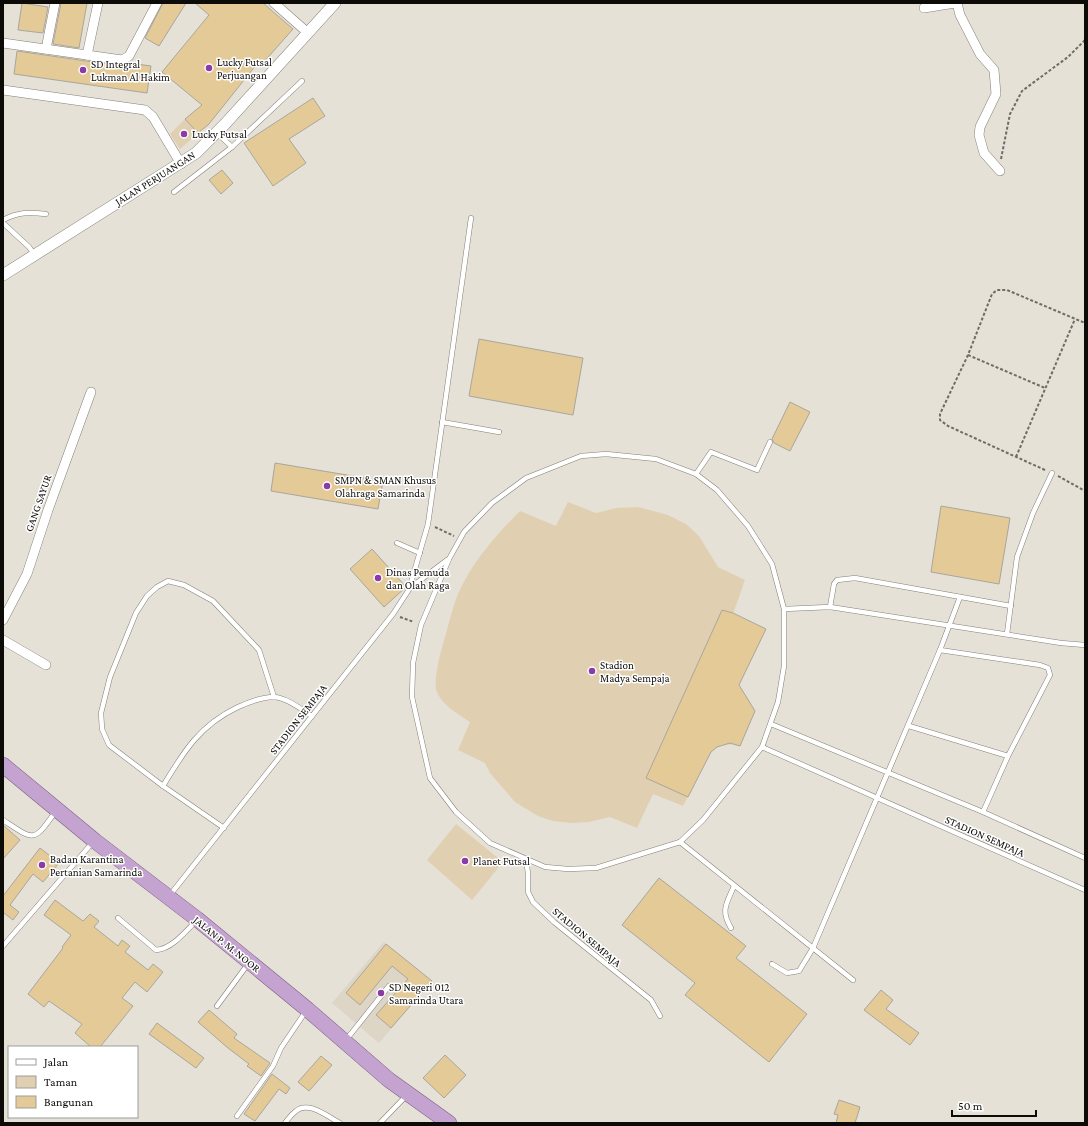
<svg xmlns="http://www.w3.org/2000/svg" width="1088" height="1126" font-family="'Crimson Pro',serif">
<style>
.built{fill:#ddd5c5}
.green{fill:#e0d0b1}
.building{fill:#e3ca97;stroke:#aaa69d}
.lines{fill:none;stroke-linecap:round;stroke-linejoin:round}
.service-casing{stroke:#848078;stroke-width:5.5}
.minor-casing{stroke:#848078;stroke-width:10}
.tertiary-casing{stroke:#848078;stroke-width:12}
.trunk-casing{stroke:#7a5f83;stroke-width:16}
.path{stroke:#6f6c65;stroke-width:2;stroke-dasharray:3 2;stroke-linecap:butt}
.service{stroke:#fff;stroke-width:4.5}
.minor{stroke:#fff;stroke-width:9}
.tertiary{stroke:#fff;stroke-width:11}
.trunk{stroke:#c4a3d0;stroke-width:15}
.poi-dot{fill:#8c3aa8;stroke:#fff;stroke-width:1.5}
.labels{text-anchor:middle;stroke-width:3;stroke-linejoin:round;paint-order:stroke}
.poi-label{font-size:11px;fill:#0d0b08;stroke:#fff;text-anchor:start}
.street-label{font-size:11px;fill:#0d0b08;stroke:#fff}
</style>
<rect width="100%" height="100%" fill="#e5e1d7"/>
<!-- built -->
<path class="built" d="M384,942L431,982L379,1043L332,1003Z"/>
<!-- green -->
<g class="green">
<path d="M185,119L198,133L180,149L170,134Z"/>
<path d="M568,502L596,513L616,508L638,507L668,515L686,524L699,536L718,567L745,580L733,614L766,629L739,685L755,711L740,746C728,743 720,744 711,752L683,806L653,794L637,828L610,817L589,822L572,823L553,821L538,816L515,802L490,773L485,763L458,750L470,722C458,714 440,704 436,689C434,678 440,654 443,644C448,627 452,609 458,594C472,562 495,536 520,511L556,526Z"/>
<path d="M456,824L503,862L472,900L427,860Z"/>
</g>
<!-- building -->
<g class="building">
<path d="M22,3L48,7L43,33L18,30Z"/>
<path d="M61,3H87L79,48L53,44Z"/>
<path d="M163,3H186L159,46L145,38Z"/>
<path d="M195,3H263L293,29L263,63L260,60L209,124L198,133L185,119L202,105L162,72L209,15Z"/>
<path d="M17,51L121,66L130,63L151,66L147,93L14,74Z"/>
<path d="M313,98L325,116L289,139L306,163L273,186L244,143Z"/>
<path d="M222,170L233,183L221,194L209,180Z"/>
<path d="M479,339L583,358L573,415L469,396Z"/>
<path d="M790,402L810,412L790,451L774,443L772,439Z"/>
<path d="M275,463L383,481L378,509L271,491Z"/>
<path d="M941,506L1010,518L999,584L931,572Z"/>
<path d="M372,549L406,587L384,607L350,569Z"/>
<path d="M722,610L733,613L766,629L739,685L755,711L740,746L730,743L717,747L711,752L688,797L646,778Z"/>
<path d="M3,825L20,840L3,859Z"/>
<path d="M40,848L59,863L43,882L33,874L10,905L19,912L13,920L4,913L3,914V896Z"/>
<path d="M659,878L746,946L736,958L807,1014L769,1062L685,995L695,983L622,925Z"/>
<path d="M55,900L83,921L90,914L99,921L94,927L118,946L122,940L130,946L125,952L148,970L153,964L163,972L147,992L135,982L122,998L133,1006L100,1047H91L75,1033L82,1024L49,1001L44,1007L28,994L63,948L62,947L71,935L44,915Z"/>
<path d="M386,944L432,981L391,1028L376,1015L408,979L392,966L360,1005L346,993Z"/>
<path d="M881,990L893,1000L886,1009L919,1033L910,1045L864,1010Z"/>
<path d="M209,1010L237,1034L234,1038L270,1063L261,1076L247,1066L249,1064L228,1048L198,1022Z"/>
<path d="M157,1023L204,1058L196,1068L149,1034Z"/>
<path d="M445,1055L466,1075L444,1098L423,1078Z"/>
<path d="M321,1056L332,1065L309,1091L298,1082Z"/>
<path d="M272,1074L290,1088L286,1094L279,1089L255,1121L244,1114Z"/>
<path d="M839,1100L860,1107L855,1123H836L838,1115L834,1114Z"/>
</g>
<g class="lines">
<!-- service casing -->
<g class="service-casing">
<g id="service">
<path d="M217,133L232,147L302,81"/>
<path d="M174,192L232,147"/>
<path d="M3,220C18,212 29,212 46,214"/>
<path d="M3,223L29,247L34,254"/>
<path d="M442,422L499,432"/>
<path d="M606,454L656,459L696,474L717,490L748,526L772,564L784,609V666L778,702L762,747L703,820L680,842L596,868L568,869L545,867L490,843L456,812L430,778L412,697L413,663L421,625L449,559L464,532L492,503L526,478L581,456Z"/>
<path d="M696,474L711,452L757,470L770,442"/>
<path d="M397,543L420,553"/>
<path d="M410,586L428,524L471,218"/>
<path d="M960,597L940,650L1040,665L1048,668L1050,675L1008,756L983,812"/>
<path d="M830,607L834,584L837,580L855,578L1011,606"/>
<path d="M784,609L830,607L1061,643L1085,645"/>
<path d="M1007,634L1017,557L1033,513L1052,473"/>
<path d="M771,724L983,812L1085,858"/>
<path d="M909,726L1008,756"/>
<path d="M762,747L1085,890"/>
<path d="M163,786C184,751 200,725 238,707C249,702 261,697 274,697C287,698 301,709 312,716"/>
<path d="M3,820C35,841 33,843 56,811"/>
<path d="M224,828L163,786L109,745L102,729L101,713L110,677L136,613L147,596L157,587L168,581L184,585L213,601L259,650L274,697"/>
<path d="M680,842L853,980"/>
<path d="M526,860L528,873V892L533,902L554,922L651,1000L660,1016"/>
<path d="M170,895L393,614L410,588L447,560"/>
<path d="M118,918L156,950C172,949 185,932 196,921"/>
<path d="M731,928C720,910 727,903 734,886"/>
<path d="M3,946L93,842"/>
<path d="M772,964L787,973L799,971L813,948L940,650"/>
<path d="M217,1006L248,964"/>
<path d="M346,1040L389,986"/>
<path d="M237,1116L273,1066L281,1048L306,1011"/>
<path d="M285,1123C288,1119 292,1114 296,1111C308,1100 328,1117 340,1123"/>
<path d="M380,1123L406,1096"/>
</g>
</g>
<!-- minor casing -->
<g class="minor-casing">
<g id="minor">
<path d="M274,3L308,33"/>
<path d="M957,3L960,15L980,54L994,70L996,94L980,127L979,135L984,153L1000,171"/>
<path d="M924,8L955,3"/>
<path d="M3,43L122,60L129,56L157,3"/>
<path d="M46,49L55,3"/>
<path d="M87,55L98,3"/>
<path d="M3,90L145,110L153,117L181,164"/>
<path d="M3,620L27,574L48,510L91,392"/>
<path d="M3,640L46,665"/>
</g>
</g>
<!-- tertiary casing -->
<g class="tertiary-casing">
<path id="tertiary" d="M3,275L196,153L225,124L335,3"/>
</g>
<!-- trunk casing -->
<g class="trunk-casing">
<path id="trunk" d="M3,765L95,841L197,919L307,1009L389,1080L449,1123"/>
</g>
<!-- path -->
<g class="path">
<path d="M1001,159L1010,114L1022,91L1068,57L1085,40"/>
<path d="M968,355L1045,388"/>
<path d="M1016,457L1075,319"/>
<path d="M1045,470L948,426L940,420V414L968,355L992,294L997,290H1007L1085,323"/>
<path d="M1058,476L1085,491"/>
<path d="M435,527L454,536"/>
<path d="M400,617L414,622"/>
</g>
<!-- service -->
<use href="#service" class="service"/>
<!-- minor -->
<use href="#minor" class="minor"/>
<!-- tertiary -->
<use href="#tertiary" class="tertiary"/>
<!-- trunk -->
<use href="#trunk" class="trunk"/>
</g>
<!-- markers -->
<g class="poi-dot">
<circle cx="209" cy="68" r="4"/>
<circle cx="83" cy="70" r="4"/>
<circle cx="184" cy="134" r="4"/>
<circle cx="327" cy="486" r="4"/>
<circle cx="378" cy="578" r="4"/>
<circle cx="592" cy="671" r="4"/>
<circle cx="465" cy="861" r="4"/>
<circle cx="42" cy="865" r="4"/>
<circle cx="381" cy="993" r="4"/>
</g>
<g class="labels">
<!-- poi labels -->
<g class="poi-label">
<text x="217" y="66">Lucky Futsal<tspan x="217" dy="13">Perjuangan</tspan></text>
<text x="91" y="68">SD Integral<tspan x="91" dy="13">Lukman Al Hakim</tspan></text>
<text x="192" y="138">Lucky Futsal</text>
<text x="335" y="484">SMPN &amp; SMAN Khusus<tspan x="335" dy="13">Olahraga Samarinda</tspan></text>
<text x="386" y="576">Dinas Pemuda<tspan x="386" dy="13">dan Olah Raga</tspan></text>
<text x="600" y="669">Stadion<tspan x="600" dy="13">Madya Sempaja</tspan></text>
<text x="50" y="863">Badan Karantina<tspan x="50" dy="13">Pertanian Samarinda</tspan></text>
<text x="473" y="865">Planet Futsal</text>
<text x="389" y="991">SD Negeri 012<tspan x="389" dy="13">Samarinda Utara</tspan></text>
</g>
<!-- street labels -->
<g class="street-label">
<text transform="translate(155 178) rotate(-32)" y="4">JALAN PERJUANGAN</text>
<text transform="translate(38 503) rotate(-71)" y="4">GANG SAYUR</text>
<text transform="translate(298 719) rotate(-52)" y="4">STADION SEMPAJA</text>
<text transform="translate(985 836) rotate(24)" y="4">STADION SEMPAJA</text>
<text transform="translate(587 937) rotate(40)" y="4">STADION SEMPAJA</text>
<text transform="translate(227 944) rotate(39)" y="4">JALAN P. M. NOOR</text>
</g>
</g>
<!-- border -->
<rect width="1088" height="1126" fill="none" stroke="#0d0b08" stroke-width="8"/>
<!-- legend -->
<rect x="8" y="1046" width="130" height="72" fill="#ffffff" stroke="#9e9d9c"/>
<rect x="16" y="1059" width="20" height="6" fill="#ffffff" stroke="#9e9d9c"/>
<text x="44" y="1066" font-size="12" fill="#0d0b08">Jalan</text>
<rect x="16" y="1076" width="20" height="12" fill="#e0d0b1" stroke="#9e9d9c"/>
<text x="44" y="1086" font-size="12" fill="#0d0b08">Taman</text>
<rect x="16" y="1096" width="20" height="12" fill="#e3ca97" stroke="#9e9d9c"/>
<text x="44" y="1106" font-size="12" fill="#0d0b08">Bangunan</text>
<!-- scale -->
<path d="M952 1110v6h84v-6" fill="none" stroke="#0d0b08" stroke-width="2"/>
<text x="958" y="1110" font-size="12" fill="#0d0b08" stroke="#ffffff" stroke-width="3" paint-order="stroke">50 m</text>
</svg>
